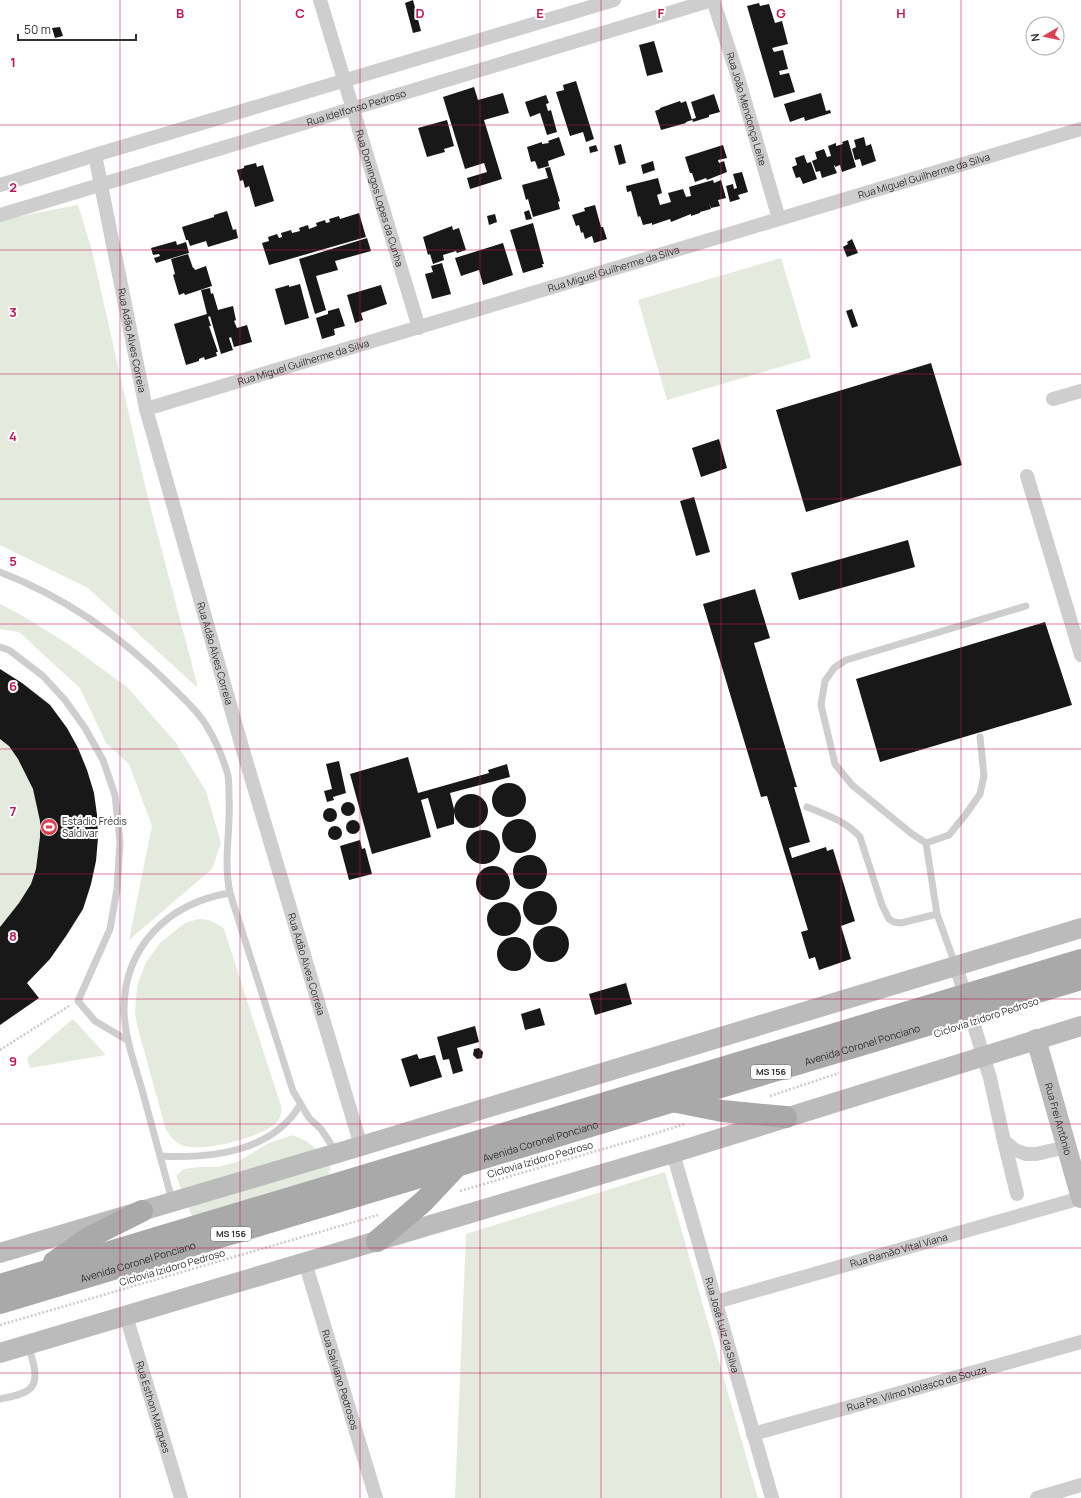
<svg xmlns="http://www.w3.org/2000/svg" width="1081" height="1498" font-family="Manrope,sans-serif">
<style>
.green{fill:#e5eade}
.building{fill:#181818}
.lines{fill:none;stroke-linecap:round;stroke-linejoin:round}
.path{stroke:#cbcbcb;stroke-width:2.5;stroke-dasharray:2 2;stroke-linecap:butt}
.lane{stroke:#cecece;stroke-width:7}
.street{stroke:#cecece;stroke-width:14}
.secondary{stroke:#bbb;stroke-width:20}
.primary{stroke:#a9a9a9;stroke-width:22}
.grid{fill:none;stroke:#c2185b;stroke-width:1;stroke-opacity:0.55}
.labels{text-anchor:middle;stroke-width:4;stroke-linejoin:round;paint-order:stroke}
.shield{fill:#fff;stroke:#6f6f6f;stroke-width:1}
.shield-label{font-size:9px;font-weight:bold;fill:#313131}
.street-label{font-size:10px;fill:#313131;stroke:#fff}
.poi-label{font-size:10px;fill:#313131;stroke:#fff;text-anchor:start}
.grid-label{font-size:13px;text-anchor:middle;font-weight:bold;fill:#c2185b;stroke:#fff;stroke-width:4;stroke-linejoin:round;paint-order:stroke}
</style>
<rect width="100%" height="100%" fill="#fff"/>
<!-- green -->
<g class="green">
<path d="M78,205L92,251L146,490L198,688L88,588L0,545V220Z"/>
<path d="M781,258L811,358L667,400L638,300Z"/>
<path d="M0,604L23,616L68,644L127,687L176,743L206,791L221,843L212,869L129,940L152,826L129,764L106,743L80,688L19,632L0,629Z"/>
<path d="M0,669C17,680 35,690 50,704C55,709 58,716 62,721C94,765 104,822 93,874C91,886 88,899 83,909C64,948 31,976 0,1005Z"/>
<path d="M198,919C209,919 216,922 224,929L281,1106C282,1112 281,1118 276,1123C262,1137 204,1152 185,1146C175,1143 169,1136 165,1127L137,1025L135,1012L137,986L146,962L161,942L185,923Z"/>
<path d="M73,1019L106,1055L30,1068L27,1058Z"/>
<path d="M293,1135L306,1141L323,1154L331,1168L328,1175L192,1216L176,1176L184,1169L200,1167H218L237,1162L269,1143Z"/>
<path d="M665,1172L758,1498H455L466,1234Z"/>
</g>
<!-- building -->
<g class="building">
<path d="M413,0L421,31L413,33L405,3Z"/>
<path d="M759,3L760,6L769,4L775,23L782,21L788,44L772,48L774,52L783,50L788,69L779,71L780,75L789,73L795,92L774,98L747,6Z"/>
<path d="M60,27L63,36L55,38L52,28Z"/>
<path d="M654,41L663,72L647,76L639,45Z"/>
<path d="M576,81L594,139L586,142L583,132L570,136L556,92L564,90L563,85Z"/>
<path d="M474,87L478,100L503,93L509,113L484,120L502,179L470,189L467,178L487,172L484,163L465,169L443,97Z"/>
<path d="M821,93L826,111L830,110L831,113L805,121L804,117L790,122L784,104Z"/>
<path d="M714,94L720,112L709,115V117L693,122L692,119L696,118L691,102Z"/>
<path d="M546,95L549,103L546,104L548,111L551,110L557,132L547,135L540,113L530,117L525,102Z"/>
<path d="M680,101L681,103L686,101L692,120L686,122V123L661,130L655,111L660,109V108Z"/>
<path d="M447,120L454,146L444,149L445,152L427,157L418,128Z"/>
<path d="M559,137L565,155L548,161L549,166L538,169L535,161L531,162L527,147L542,142V144L549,143L548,141Z"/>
<path d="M864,137L866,146L871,144L876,161L862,166L860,159L855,160L852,149L856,147L854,140Z"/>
<path d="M848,140L856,167L842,172L840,165L835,167V165L834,166L837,173L822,178L820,171L816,172L812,161L817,159L815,152L824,149L827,157L831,156L828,146L836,143V146L843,144L842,142Z"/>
<path d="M621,144L626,163L619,165L614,146Z"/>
<path d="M596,145L598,151L590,153L589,147Z"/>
<path d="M723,145L727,158L718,160L719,163L724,161L727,172L707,180L706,178L695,182L692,173H690L685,157Z"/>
<path d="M804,155L807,163L811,162L817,179L803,184L800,177L796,178L792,167L797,165L795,158Z"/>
<path d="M653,161L655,170L643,174L641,165Z"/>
<path d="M256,163L257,167L263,165L274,201L255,207L249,186L245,188L243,180L240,181L237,170L244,168V166Z"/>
<path d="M550,167L560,201L558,202L560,209L533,217L528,199L526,200L522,185L548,178L545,168Z"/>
<path d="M742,172L748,192L738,195L740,199L730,202L726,186L733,184L734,189L737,188L733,174Z"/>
<path d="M658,178L662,193L657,195L660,205L671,202L668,193L683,189L686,197L691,196L689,187L713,180L714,183L721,180L726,198L718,200L720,206L711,208L709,203L711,209L700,212V213L691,216V214L671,222L670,219L652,225V223L643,225L640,216L638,217L631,191L627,192L626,186Z"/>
<path d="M595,205L601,227H603L607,239L594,243L592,236L585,239L583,232L581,233L579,225L576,226L572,215L585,211L584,208Z"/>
<path d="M529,210L532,219L526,220L524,212Z"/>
<path d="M227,211L233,230L236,229L238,238L208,247L206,241L190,246L188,240H186L182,227L214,217V215Z"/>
<path d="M359,213L366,237L269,265L262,243L269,241L268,237L277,234L279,238L282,237L281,233L291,230L292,233L300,231L299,228L308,225L309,229L317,226L316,223L325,220L326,223L330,222L329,219L339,216L340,219Z"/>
<path d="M495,214L497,222L489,225L487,216Z"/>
<path d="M533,223L544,264H542L543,267L523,273L510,230Z"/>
<path d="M452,226L453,230L459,228L466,250L457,253L456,251L443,255L444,260L433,264L430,254L428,255L423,237Z"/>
<path d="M367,238L371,251L335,261L338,270L316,276L326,310L315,314L299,259Z"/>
<path d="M852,239L858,253L847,257L843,247L848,244L847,242Z"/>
<path d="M176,241L177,245L186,242L189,253L156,263L154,258L160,256L159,254L153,255L151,248Z"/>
<path d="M503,243L513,275L483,285L479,270L461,276L455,258Z"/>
<path d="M188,254L193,268H194L195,270L206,266L212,286L185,295L184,293L179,295L173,275L175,274L171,259Z"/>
<path d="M442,263L451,294L432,299L425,274L433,272L431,266Z"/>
<path d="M300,284L309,318L285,325L275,289L289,285V287Z"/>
<path d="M381,285L387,304L361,313L363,320L355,323L347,295Z"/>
<path d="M210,288L211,294L213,293L218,310L233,306L236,320L234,321L237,328L247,325L252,342L234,347L231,337L229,338L233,350L221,354L210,316L208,317L211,326H209L218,352H216L217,356L205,360L204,357L199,359V361L186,365L174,324L207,314L201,290Z"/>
<path d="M339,308L345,326L334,329L335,335L322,339L316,318L328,314V311Z"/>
<path d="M852,309L858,326L852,328L846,311Z"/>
<path d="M931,363L962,465L806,512L776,410Z"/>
<path d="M719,439L727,468L701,477L692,448Z"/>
<path d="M694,497L710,552L696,556L680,501Z"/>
<path d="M908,540L915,567L799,600L791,573Z"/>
<path d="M755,589L770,638L754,643L797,787H794L810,842L789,848L792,858L826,847L827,851L833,849L855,921L841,926L851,959L819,970L815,957L809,959L801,932L808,930L767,796L761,797L703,604Z"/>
<path d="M1045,622L1072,705L880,762L856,679Z"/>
<path d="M0,669L22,683L50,705L67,728L78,748L87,770L94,793L97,815L98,838L96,861L91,884L83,909L66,936L50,959L27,983L39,998L0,1025V927L19,903L31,884L36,869L40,837V821L33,789L18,759L9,746L0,739Z"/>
<path d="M408,757L418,793L489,773L488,770L507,764L510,777L450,793L454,809V824L437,829L428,798L421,800L431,837L372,854L350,774Z"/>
<path d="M339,761L346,793L333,797L334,800L327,802L324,791L332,789L326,764Z"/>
<circle cx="509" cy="800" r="17"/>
<circle cx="471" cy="811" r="17"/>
<circle cx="348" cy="809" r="7"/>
<circle cx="330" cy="815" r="7"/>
<circle cx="519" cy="836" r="17"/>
<circle cx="353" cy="827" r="7"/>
<circle cx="335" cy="833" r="7"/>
<circle cx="483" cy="847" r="17"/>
<path d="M360,840L362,849L365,848L372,874L349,880L340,846Z"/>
<circle cx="530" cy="872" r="17"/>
<circle cx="493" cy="883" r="17"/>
<circle cx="540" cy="908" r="17"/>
<circle cx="504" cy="919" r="17"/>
<circle cx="551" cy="944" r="18"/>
<circle cx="514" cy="954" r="17"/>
<path d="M626,983L632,1004L595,1015L589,994Z"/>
<path d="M540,1008L545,1025L525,1030L521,1014Z"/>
<path d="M475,1026L479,1042L457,1048L463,1071L453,1074L449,1059L443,1060L437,1037Z"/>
<path d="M479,1048L483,1052L482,1058L477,1059L473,1055L474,1049Z"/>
<path d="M417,1054L419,1059L435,1055L442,1077L410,1087L401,1059Z"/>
</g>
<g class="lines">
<!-- path -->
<g class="path">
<path d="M0,1050L69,1006"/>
<path d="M770,1096L839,1073"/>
<path d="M460,1191L634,1140L685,1124"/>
<path d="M0,1325L378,1215"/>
</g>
<!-- lane -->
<g class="lane">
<path d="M0,572C65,597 123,638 172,687C184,699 198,711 206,725C216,741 223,758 228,775C229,782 229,790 229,796C231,829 223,861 230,893L293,1091L309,1118L321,1129L336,1152"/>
<path d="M0,647L9,650L43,676L65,700L85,728L103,760L115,795L120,842L117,889L110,929L78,1001L95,1021L127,1040"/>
<path d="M807,807C826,815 846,821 860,837L882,905L889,919L894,922L901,923L937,914"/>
<path d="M926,843L949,835L966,814L980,794L984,776L980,737"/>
<path d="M955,964L937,914L926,843L912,834L852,785L835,764L821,705L825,681L834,668L846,660L1026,606"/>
<path d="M160,1156C210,1159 272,1152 300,1105"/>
<path d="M172,1200C162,1162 151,1124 141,1086C134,1062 125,1038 124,1012C123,947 168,903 230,893"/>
<path d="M0,1399C8,1397 17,1396 25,1392C43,1384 32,1359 28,1345"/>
</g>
<!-- street -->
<g class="street">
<path id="s1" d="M320,0L419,328"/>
<path id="s2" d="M713,0L737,74L779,219"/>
<path id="s3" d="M95,155L146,409L242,747L361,1146"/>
<path d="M0,185L95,155L614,0"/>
<path id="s4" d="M0,215L712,0"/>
<path d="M1053,399L1081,391"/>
<path id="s5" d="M146,409C458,316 769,221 1081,129"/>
<path d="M1027,476L1081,655"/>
<path d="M956,966L990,1078L1004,1141L1015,1150L1026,1154H1036L1067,1147"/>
<path d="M1004,1141L1017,1194"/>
<path id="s6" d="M673,1153L772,1498"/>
<path id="s7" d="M305,1262L376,1498"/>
<path id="s8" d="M716,1302L1081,1198"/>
<path id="s9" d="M126,1316L181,1498"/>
<path id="s10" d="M753,1434L1081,1342"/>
<path d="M1037,1498L1081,1485"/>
</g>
<!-- secondary -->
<g class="secondary">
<path id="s11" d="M1036,1039L1081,1198"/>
<path d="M0,1253L361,1146L1081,928"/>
<path d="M0,1353L673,1153L1081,1026"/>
</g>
<!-- primary -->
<g class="primary">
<path d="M677,1102L722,1111L786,1117"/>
<path d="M377,1241L424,1201L456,1167"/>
<path d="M54,1262L90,1237L142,1211"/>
<path d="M0,1285L1081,960"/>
<path id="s12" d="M0,1303L1081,979"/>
</g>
</g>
<!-- grid -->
<path class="grid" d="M120,0V1498M240,0V1498M360,0V1498M480,0V1498M601,0V1498M721,0V1498M841,0V1498M961,0V1498M0,125H1081M0,250H1081M0,374H1081M0,499H1081M0,624H1081M0,749H1081M0,874H1081M0,999H1081M0,1124H1081M0,1248H1081M0,1373H1081"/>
<!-- icons -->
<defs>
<g id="stadium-disc" transform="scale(0.9)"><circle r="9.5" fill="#db4051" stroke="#fff"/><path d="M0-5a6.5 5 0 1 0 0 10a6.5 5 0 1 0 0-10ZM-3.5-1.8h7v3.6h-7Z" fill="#fff"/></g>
</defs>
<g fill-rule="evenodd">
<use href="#stadium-disc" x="49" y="827"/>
</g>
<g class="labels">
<!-- shield labels -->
<g class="shield">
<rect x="751" y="1065" width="40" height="14" rx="3"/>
<rect x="211" y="1227" width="40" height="14" rx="3"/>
</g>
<g class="shield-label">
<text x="771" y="1075">MS 156</text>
<text x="231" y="1237">MS 156</text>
</g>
<!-- street labels -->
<g class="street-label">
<text dy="4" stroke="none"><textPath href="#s4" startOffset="372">Rua Idelfonso Pedroso</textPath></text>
<text dy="4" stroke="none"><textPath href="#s2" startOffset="114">Rua João Mendonça Leite</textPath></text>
<text dy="4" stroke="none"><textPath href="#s5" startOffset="812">Rua Miguel Guilherme da Silva</textPath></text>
<text dy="4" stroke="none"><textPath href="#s1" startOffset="207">Rua Domingos Lopes da Cunha</textPath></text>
<text dy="4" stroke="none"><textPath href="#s5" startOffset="488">Rua Miguel Guilherme da Silva</textPath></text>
<text dy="4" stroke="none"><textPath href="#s3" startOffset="189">Rua Adão Alves Correia</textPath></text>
<text dy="4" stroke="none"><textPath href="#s5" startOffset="164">Rua Miguel Guilherme da Silva</textPath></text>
<text dy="4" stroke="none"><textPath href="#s3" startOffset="513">Rua Adão Alves Correia</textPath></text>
<text dy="4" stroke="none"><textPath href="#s3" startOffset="837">Rua Adão Alves Correia</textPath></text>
<text transform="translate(986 1017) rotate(-18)" y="4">Ciclovia Izidoro Pedroso</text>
<text dy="4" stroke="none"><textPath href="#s12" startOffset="900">Avenida Coronel Ponciano</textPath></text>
<text dy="4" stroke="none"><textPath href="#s11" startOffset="83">Rua Frei Antônio</textPath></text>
<text dy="4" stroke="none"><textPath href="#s12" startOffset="564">Avenida Coronel Ponciano</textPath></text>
<text transform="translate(540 1159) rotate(-16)" y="4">Ciclovia Izidoro Pedroso</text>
<text dy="4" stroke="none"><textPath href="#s8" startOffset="190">Rua Ramão Vital Viana</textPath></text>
<text dy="4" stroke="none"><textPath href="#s12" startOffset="144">Avenida Coronel Ponciano</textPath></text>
<text transform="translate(172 1267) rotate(-16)" y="4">Ciclovia Izidoro Pedroso</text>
<text dy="4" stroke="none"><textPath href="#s6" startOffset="179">Rua José Luiz da Silva</textPath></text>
<text dy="4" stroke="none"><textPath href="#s7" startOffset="123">Rua Salviano Pedrosos</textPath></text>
<text dy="4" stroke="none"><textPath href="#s10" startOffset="170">Rua Pe. Vilmo Nolasco de Souza</textPath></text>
<text dy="4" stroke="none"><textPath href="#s9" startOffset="95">Rua Esthon Marques</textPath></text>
</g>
<!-- poi labels -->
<g class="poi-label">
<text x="62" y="825">Estádio Frédis<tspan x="62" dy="12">Saldivar</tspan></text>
</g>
</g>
<g class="grid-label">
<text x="180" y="18">B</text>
<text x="300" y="18">C</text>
<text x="420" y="18">D</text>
<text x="540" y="18">E</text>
<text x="661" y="18">F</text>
<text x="781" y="18">G</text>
<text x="901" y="18">H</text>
<text x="13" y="67">1</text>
<text x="13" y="192">2</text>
<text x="13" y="317">3</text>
<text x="13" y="441">4</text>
<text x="13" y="566">5</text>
<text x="13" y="691">6</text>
<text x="13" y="816">7</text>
<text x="13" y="941">8</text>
<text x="13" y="1066">9</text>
</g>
<!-- north arrow -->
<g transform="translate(1045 36) rotate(261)"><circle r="19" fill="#ffffff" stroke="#adadad"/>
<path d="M0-3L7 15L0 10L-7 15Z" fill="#db4051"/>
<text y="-6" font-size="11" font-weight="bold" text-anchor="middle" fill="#313131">N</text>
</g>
<!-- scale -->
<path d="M18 34v6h118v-6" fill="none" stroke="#313131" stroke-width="2"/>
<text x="24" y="34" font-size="12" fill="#313131" stroke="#ffffff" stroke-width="3" paint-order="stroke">50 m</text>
</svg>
